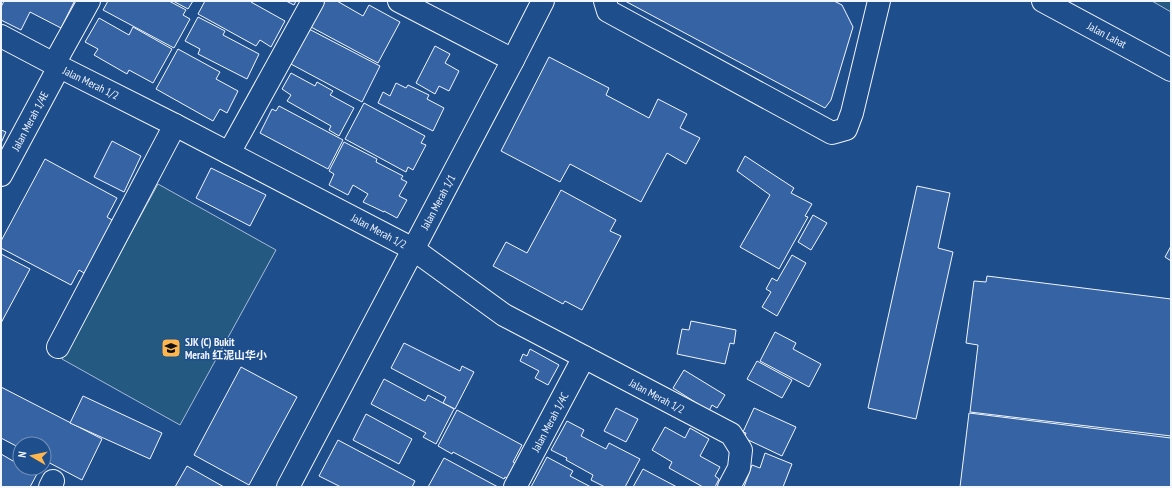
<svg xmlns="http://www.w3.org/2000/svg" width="1172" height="488" font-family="'PT Sans Narrow','Noto Sans SC',sans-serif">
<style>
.green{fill:#245a82;stroke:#a8bbd7}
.building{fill:#3563a3;stroke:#f2f6ff}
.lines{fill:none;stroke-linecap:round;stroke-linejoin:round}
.minor-casing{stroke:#f2f6ff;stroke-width:24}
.major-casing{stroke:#f2f6ff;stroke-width:24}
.minor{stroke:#1f4e8c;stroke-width:22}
.major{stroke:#1f4e8c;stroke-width:22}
.labels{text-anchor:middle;stroke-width:3;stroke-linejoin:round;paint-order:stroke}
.street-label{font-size:11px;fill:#f2f6ff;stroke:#1f4e8c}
.poi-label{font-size:11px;font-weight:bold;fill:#f2f6ff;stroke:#1f4e8c;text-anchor:start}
</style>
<rect width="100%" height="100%" fill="#1f4e8c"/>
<!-- green -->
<g class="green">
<path d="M1152,1H1171V12Z"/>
<path d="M158,184L276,250L180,425L62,359Z"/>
</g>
<!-- building -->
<g class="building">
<path d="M4,1H73L74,2L61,28L30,12L21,30L1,20V7Z"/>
<path d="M108,1H169L186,10L183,15L190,19L174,48L103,10Z"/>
<path d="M173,1H193L188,9Z"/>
<path d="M205,1H251V2L285,21L271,47L260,40L256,46L198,14Z"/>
<path d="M286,1H296L294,5Z"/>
<path d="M325,1H337L363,16L369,5L400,22L378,63L311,27Z"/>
<path d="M625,1H834L842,5L853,27L831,100L825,108Z"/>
<path d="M198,17L225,31L223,35L259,54L247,79L198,54L200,49L185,41Z"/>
<path d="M99,18L129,35L133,27L172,49L153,83L129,70L127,74L94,55L98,49L85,42Z"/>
<path d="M307,28L380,66L362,102L289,63Z"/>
<path d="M435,46L450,54L445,63L459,71L449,91L439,86L435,94L416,83Z"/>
<path d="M178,49L220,72L216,79L238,91L227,113L220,109L213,121L156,89Z"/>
<path d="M549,57L609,88L606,95L649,118L658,99L687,114L680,128L700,138L686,164L667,153L641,202L570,164L560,182L501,151Z"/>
<path d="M291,73L315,86L317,82L333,91L330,95L354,108L339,136L329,130L331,126L287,101L291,95L282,89Z"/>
<path d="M396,83L406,88L408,85L429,95L427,99L444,108L433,131L378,103L383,92L390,96Z"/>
<path d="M364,103L425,136L421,143L426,145L413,170L408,167L406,172L345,139Z"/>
<path d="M279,106L343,140L328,169L260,133L272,109L276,111Z"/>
<path d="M1,130L6,132L1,143Z"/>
<path d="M112,141L141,156L124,192L94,177Z"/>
<path d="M344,142L377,159L376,162L403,176L401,179L407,182L399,196L407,200L397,218L384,211V212L363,202L368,194L353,185L348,195L329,185L334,174L329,171Z"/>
<path d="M745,156L794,188L791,193L812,204L805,216L808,217L779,269L740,247L770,195L737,171Z"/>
<path d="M45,159L117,198L107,217L117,223L89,276L79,270L71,285L1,248V241Z"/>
<path d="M211,168L266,195L250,226L196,198Z"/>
<path d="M917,186L950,193L938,248L953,252L916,419L868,408Z"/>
<path d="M561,190L616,220L610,231L621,236L582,310L565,301L563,304L493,266L506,242L527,253Z"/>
<path d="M813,215L827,223L811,250L798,242Z"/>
<path d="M1171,246V261L1165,257Z"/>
<path d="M1,254L30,269L1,323Z"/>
<path d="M792,255L806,263L777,316L762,307L771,292L766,289L772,278L777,281Z"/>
<path d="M987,276L1171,299V436L970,412L978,345L966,343L974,281L986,282Z"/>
<path d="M691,321L736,330L734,344L730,343L725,364L677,354L682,329L689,330Z"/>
<path d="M775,332L796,343L793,349L821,364L809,387L760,361Z"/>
<path d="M404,343L460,371L462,366L474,372L455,409L443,403L446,397L391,368Z"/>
<path d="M530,349L559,365L548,385L535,378L539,371L520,361L523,354L527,356Z"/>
<path d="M757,361L792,380L782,398L747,379Z"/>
<path d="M241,367L297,397L249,485L194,455Z"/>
<path d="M684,370L725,395L717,408L712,405L709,411L673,388Z"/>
<path d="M384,379L425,401L428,395L454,409L436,444L423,437L426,433L371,404Z"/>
<path d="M1,387L102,439L82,480L44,460V444H20V448L1,438Z"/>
<path d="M83,396L162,433L150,459L70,423Z"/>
<path d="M616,408L638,419L626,442L604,431Z"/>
<path d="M754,408L796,427L782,456L744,438L746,433L743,432Z"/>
<path d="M457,410L522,445L513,462L522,467L515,482L505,477L504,479L453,452L452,454L438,446Z"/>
<path d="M969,413L1171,438V487H960Z"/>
<path d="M366,414L412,439L399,464L353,440Z"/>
<path d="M567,421L584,430L581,436L606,449L609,443L640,459L625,487H605L591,480L593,475L566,460L567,458L551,450Z"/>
<path d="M665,427L685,438L690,428L709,439L700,456L720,467L715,476L719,479L715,487H703L669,468L672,462L652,450Z"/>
<path d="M338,440L415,481L412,487H341L319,476Z"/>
<path d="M765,453L792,464L783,487H744L752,465L760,468Z"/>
<path d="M1,454L20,465V468H26L37,474L30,487H1Z"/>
<path d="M547,457L573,471L570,476L591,487H531Z"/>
<path d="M444,458L498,487H428Z"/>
<path d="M187,466L224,487H175Z"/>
<path d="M643,469L677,487H633Z"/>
</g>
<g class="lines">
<!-- minor casing -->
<g class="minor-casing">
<g id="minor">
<path d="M399,1L513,60"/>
<path d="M605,1L608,11L832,133L846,129L852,113L879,1"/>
<path d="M1,36L54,64L175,125L413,249L504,315L731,434L741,450L739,468L729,487"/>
<path d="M54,64L89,1"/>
<path d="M229,153L313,1"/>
<path d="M1,175L59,67"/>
<path d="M58,347L175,125"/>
<path d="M50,487L53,481"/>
<path d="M288,487L513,60L543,1"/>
<path d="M515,487L584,357"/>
</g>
</g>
<!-- major casing -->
<g class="major-casing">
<path id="major" d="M1043,1L1171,70"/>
</g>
<!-- minor -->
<use href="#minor" class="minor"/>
<!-- major -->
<use href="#major" class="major"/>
</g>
<!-- icons -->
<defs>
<g id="school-square" transform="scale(1)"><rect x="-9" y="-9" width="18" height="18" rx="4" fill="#ffb74d" stroke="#1f4e8c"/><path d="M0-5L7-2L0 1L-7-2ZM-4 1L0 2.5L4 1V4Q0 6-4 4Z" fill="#111"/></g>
</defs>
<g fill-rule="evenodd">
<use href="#school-square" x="171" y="348"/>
</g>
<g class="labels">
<!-- street labels -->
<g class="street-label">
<text transform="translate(1107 35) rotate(28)" y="4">Jalan Lahat</text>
<text transform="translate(91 83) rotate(26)" y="4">Jalan Merah 1/2</text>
<text transform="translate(30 121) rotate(-62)" y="4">Jalan Merah 1/4E</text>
<text transform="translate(438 202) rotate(-62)" y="4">Jalan Merah 1/1</text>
<text transform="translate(379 231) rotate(28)" y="4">Jalan Merah 1/2</text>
<text transform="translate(657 396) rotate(28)" y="4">Jalan Merah 1/2</text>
<text transform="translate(550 422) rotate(-62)" y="4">Jalan Merah 1/4C</text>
</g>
<!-- poi labels -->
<g class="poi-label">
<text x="185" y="346">SJK (C) Bukit<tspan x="185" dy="13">Merah 红泥山华小</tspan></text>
</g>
</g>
<!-- border -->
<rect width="1172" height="488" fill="none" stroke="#f2f6ff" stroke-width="4"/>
<!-- north arrow -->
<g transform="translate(32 456) rotate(279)"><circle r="19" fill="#1f4e8c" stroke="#7391ba"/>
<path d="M0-3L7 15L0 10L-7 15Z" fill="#ffb74d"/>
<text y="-6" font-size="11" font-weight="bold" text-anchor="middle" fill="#f2f6ff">N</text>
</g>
</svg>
